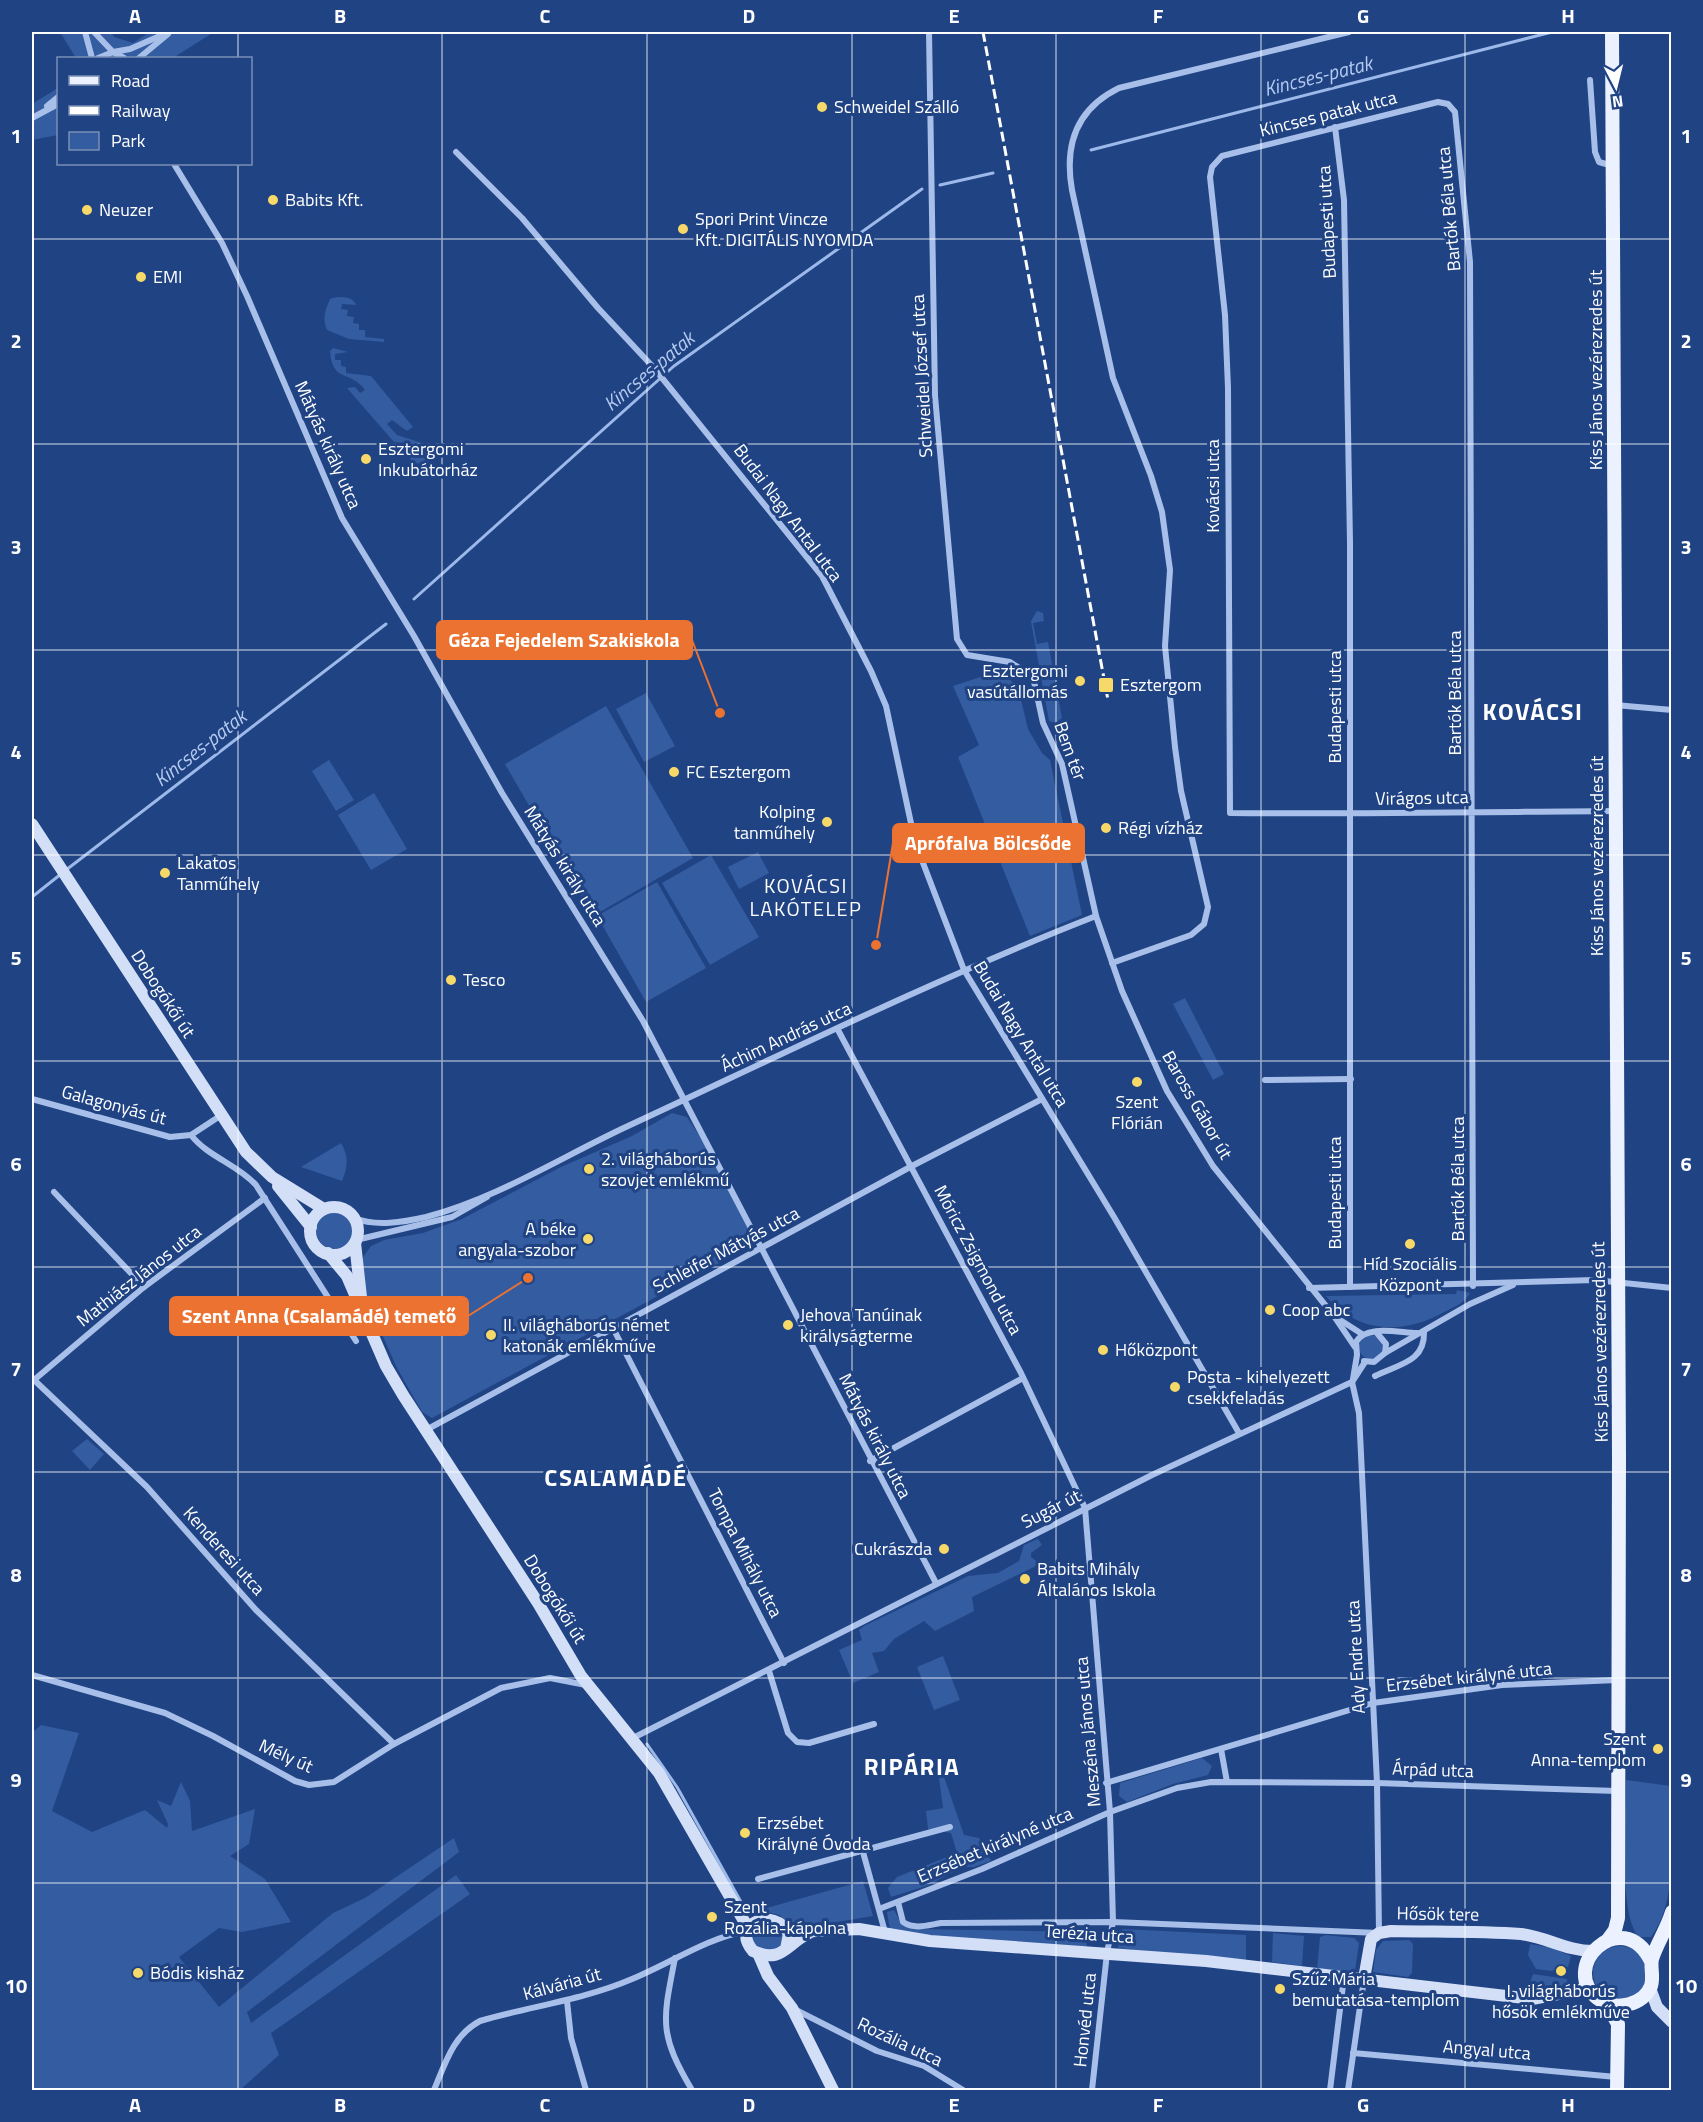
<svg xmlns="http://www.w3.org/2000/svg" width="1703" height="2122" font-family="'Titillium Web',sans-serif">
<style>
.green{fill:#345ca1}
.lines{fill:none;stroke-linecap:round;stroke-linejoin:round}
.stream{stroke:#9cb9ea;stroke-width:3}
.street{stroke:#a8c0e9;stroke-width:6}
.secondary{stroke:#d3dff7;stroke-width:12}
.primary{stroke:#ebf1fe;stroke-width:14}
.rail{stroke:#fff;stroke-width:3;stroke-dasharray:10 4.5;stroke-linecap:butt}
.grid{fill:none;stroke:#fff;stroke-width:1.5;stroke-opacity:0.55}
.poi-dot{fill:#f6d969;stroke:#204384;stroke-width:2}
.labels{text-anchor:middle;stroke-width:6;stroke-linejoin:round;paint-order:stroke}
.poi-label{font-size:18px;fill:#fff;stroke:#204384;text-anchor:start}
.street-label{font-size:18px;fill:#fff;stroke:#204384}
.water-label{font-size:20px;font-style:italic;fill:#b4caf0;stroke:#204384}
.neighbourhood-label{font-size:20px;letter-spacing:1.5px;fill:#fff;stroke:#204384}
.district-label{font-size:24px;font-weight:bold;letter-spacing:1.5px;fill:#fff;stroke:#204384}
.leader{fill:none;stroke:#eb7230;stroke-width:2}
.callout-dot{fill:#eb7230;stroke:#204384;stroke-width:2}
.callout{fill:#eb7230;stroke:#eb7230;stroke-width:2}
.callout-label{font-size:20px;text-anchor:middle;font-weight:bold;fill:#fff}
.neatline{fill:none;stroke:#fff;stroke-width:2}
.grid-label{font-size:20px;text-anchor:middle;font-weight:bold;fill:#fff}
</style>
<rect width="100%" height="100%" fill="#204384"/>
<!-- green -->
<g class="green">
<path d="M60,32H111L114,37L133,43L150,32H214L173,58H76Z"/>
<path d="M58,88V135L32,140V104Z"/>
<path d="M337,297C345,297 353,297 356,305L342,304L341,309L348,310L347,316L354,317L353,323L359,324V330H365V337L384,339V342L349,339L327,330C322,318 325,311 330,299Z"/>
<path d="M333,348L348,352L335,354V360H341V366L346,367V373L371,376L413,427L407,431L392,420L387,424L397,435L425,444L431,456L427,465L411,462L410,456H424V451L418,450L419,444L394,442L347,388L355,387L360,393L365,390C351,370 332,383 330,351Z"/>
<path d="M1037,611L1043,613L1044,621L1033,623L1037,644L1048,642L1062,718L1056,723L1049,721L1032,627L1031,621Z"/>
<path d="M993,673L1009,679L1018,687L1028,729L1042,753L1050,760L1082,915L1030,936L958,757L979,745L953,686Z"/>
<path d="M646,693L675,746L644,762L616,709Z"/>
<path d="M606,706L693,858L593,916L505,764Z"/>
<path d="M329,760L354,800L336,811L312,771Z"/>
<path d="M374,793L407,849L371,870L338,815Z"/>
<path d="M758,852L769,873L739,889L728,867Z"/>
<path d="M711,855L759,937L710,965L662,883Z"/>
<path d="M657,882L706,968L646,1002L597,916Z"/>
<path d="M1185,998L1224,1074L1213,1080L1173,1004Z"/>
<path d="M672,1113L687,1117L704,1143L756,1243L432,1418L422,1412L397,1368L365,1296L362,1259L371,1246L384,1240L423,1233L462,1219L561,1167L632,1136Z"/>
<path d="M341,1143C349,1157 348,1166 342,1181L301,1167Z"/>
<circle cx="335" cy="1230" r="19"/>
<path d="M1457,1290L1470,1293C1465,1303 1454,1307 1444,1312C1404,1335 1358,1334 1326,1296L1456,1294Z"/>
<circle cx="1371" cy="1347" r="12"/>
<path d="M87,1439L104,1454L90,1470L72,1451Z"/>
<path d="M1038,1539L1042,1545L1031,1553V1557L1040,1564L972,1597L974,1611L935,1631L924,1621L894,1639L884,1651L872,1653L879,1672L853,1683L839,1650L862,1640L859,1630L864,1626L968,1576L998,1573L1019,1561L1024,1545Z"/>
<path d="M943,1656L960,1700L934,1710L917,1667Z"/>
<path d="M41,1725L79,1733L52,1811L92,1832L145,1810L167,1828L168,1824L157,1800L171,1806L181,1782L190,1801L192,1831L255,1809L249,1844L230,1856L265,1879L291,1922L242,1932L219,1928L179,1957L219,2007L333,1913L365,1898L454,1838L459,1852L247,2012L251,2023L456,1875L470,1894L271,2033L279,2055L240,2090H32V1733Z"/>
<path d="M1202,1758L1212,1766L1208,1775L1173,1784L1127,1802L1119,1796L1120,1783Z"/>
<path d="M942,1771L964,1835L979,1838L991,1861L974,1867H962L929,1885L891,1897L888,1888L897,1877L957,1853L951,1833L928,1829L926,1811L943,1808L939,1778Z"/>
<path d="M1626,1780L1671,1786C1672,1831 1679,1900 1651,1937H1639C1618,1915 1626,1814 1626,1780Z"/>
<path d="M863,1881L873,1916L795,1929L779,1915L759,1910Z"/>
<path d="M894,1910L901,1923L914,1929L1085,1932L1087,1947L923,1937L890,1930L887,1912Z"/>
<path d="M765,1922L785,1934L783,1949L757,1950L749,1932Z"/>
<path d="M1122,1929L1246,1935V1962L1118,1948Z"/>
<path d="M1273,1933L1304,1936L1302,1966L1272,1962Z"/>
<path d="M1326,1935L1354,1938L1359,1943L1355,1971L1317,1969L1320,1937Z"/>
<path d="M1409,1940L1413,1944L1412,1973L1408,1977L1373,1972L1376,1950L1383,1941Z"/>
<path d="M1530,1944L1552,1948L1571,1956L1568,1967H1558L1552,1971L1536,1969L1528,1955Z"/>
<circle cx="1620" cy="1973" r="27"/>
<path d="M1533,1974L1567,1979L1568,1989L1534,1994L1527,1992Z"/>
</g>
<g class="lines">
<!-- stream -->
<g class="stream">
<path d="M1091,150L1552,32"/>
<path d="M940,185L993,173"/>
<path d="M414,599L674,366L922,189"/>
<path d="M66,870L386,624"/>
<path d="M32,897L61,874"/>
<path d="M647,1744L677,1787L746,1911"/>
</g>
<!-- street -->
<g class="street">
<path d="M85,32L92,58"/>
<path d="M94,32L113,52L130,49L169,32"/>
<path d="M929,32L935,396L957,639L967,655L1010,662L1033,677L1043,723L1062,764L1096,916L1122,991L1167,1091L1213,1166L1334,1316L1355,1347"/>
<path d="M98,58L113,52L124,58"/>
<path d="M139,58L168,34"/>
<path d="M1590,80L1595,152L1599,162L1613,166"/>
<path d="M47,106L58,97"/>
<path d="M32,118L58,104"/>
<path d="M1335,127L1344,200L1350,543V1287"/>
<path d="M456,152L522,218L598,308L654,368L822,576L871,671L886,706L915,842L964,970L1114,1217L1239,1433"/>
<path d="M174,164L222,243L247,296L342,518L414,636L502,793L643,1021L936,1583"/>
<path d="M1615,705L1672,710"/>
<path d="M1112,963L1191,935L1204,924L1208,907L1181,791L1175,747L1165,646L1170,570L1162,512L1151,476L1113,378L1072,190C1064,145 1076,109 1119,88L1349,32"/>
<path d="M838,1030L1021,1373L1085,1508L1110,1812L1113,1922L1107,1953L1092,2090"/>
<path d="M1265,1080L1351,1079"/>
<path d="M32,1099L170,1137L191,1135L220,1116"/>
<path d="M191,1135C208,1157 237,1164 256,1185L356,1341"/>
<path d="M54,1192L144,1287"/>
<path d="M354,1218C376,1227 404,1222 426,1217C496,1199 563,1156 628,1126C783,1054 937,978 1096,916"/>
<path d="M356,1240L452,1217L487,1197"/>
<path d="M1473,1286L1470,262L1455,112L1448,104L1438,102L1222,156L1212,167L1210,177L1225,315L1228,388L1230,813C1358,814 1486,812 1615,811"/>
<path d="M1309,1288L1595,1280L1672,1288"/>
<path d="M1337,1318L1362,1334"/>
<path d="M613,1328L784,1663"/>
<path d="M1385,1353L1470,1304L1513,1285"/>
<path d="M1364,1361L1374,1362L1385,1353L1386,1344L1377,1333"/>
<path d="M1375,1376C1399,1364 1425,1362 1424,1332"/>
<path d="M32,1378L147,1487L256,1610L394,1744"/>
<path d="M1353,1379L1357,1355L1356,1342C1366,1324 1400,1333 1417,1333"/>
<path d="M34,1380L144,1287L265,1198"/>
<path d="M426,1430L912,1166L1042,1099"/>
<path d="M870,1461L1023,1378"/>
<path d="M769,1671L788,1733L797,1742L809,1743L874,1724"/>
<path d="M32,1675L165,1713L213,1736L295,1781L309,1785L334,1782L394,1744L501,1688L550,1678L586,1685"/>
<path d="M631,1739L1152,1475L1352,1382L1365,1362"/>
<path d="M1221,1749L1227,1782"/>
<path d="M1106,1783L1373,1703L1502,1685L1617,1680"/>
<path d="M863,1852L885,1932"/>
<path d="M758,1879L950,1827"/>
<path d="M898,1902L903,1922C915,1930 928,1925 941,1923L1113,1922L1379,1933L1377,1783L1359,1413L1352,1382"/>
<path d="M879,1909L982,1869L1110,1812L1177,1788L1211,1782L1377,1783L1617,1791"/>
<path d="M675,1958C663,2020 658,2033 692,2090"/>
<path d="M567,2001L571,2038L586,2090"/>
<path d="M794,2009L877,2051L924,2066L963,2090"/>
<path d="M1353,2053L1616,2077"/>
<path d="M434,2090C445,2064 453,2035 480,2021C531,2006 583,2000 632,1979C671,1963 705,1939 746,1931"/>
<path d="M1330,2090L1344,1977"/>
<path d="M1348,2090L1364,1979"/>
</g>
<!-- secondary -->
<g class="secondary">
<path d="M32,824L246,1152L272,1177L324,1209"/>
<path d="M278,1186L311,1227"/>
<circle cx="334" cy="1231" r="24"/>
<path d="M355,1243L361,1297"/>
<path d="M328,1253L347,1276L386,1366L403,1395L538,1603L581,1676L659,1773L748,1928"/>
<path d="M786,1929L796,1932L859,1929L930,1941L1206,1961L1532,1999L1589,1988"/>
<path d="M786,1949L789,1934C775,1906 729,1923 753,1951C782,1964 785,1945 809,1933"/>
<path d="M758,1953L768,1976L792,2008L833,2090"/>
<path d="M1364,1979L1371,1939L1379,1933L1391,1931C1434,1932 1478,1931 1521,1934C1546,1937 1567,1951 1593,1951"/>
<path d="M1650,1988L1657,2007L1672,2022"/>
</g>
<!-- primary -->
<g class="primary">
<path d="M1607,1941L1615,1930L1618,1918L1619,1456L1612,32"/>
<path d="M1651,1961C1622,1903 1555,1969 1600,2000C1616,2011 1644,2005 1651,1986C1654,1976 1650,1967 1652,1959C1657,1943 1667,1929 1672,1912"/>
<path d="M1607,2004L1618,2024L1617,2090"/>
</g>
<!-- rail -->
<path class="rail" d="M983,32L1108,700"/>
</g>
<!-- grid -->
<path class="grid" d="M238,32V58M442,32V2090M647,32V2090M852,32V2090M1056,32V2090M1261,32V2090M1465,32V2090M238,164V2090M32,239H1672M32,444H1672M32,650H1672M32,855H1672M32,1061H1672M32,1267H1672M32,1472H1672M32,1678H1672M32,1883H1672"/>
<!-- markers -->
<g class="poi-dot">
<circle cx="822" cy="107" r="6"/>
<circle cx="273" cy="200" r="6"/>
<circle cx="87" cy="210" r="6"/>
<circle cx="683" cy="229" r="6"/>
<circle cx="141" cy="277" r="6"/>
<circle cx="366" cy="459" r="6"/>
<circle cx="1080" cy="681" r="6"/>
<rect x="1098" y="677" width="16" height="16" rx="3"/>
<circle cx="674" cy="772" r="6"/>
<circle cx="827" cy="822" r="6"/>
<circle cx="1106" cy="828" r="6"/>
<circle cx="165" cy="873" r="6"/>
<circle cx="451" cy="980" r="6"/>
<circle cx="1137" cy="1082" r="6"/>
<circle cx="589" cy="1169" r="6"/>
<circle cx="588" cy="1239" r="6"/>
<circle cx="1410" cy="1244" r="6"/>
<circle cx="1270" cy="1310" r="6"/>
<circle cx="788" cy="1325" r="6"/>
<circle cx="491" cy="1335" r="6"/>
<circle cx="1103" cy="1350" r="6"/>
<circle cx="1175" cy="1387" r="6"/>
<circle cx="944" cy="1549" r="6"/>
<circle cx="1025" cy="1579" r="6"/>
<circle cx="1658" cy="1749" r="6"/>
<circle cx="745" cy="1833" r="6"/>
<circle cx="712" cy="1917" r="6"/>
<circle cx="1561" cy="1971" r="6"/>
<circle cx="138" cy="1973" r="6"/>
<circle cx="1280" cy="1989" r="6"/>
</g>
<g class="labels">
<!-- poi labels -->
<g class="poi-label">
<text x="834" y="113">Schweidel Szálló</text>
<text x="285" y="206">Babits Kft.</text>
<text x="99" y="216">Neuzer</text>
<text x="695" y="225">Spori Print Vincze<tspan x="695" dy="21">Kft. DIGITÁLIS NYOMDA</tspan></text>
<text x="153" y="283">EMI</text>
<text x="378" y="455">Esztergomi<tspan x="378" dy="21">Inkubátorház</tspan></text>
<text x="1068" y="677" text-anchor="end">Esztergomi<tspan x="1068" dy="21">vasútállomás</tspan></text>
<text x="1120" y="691">Esztergom</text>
<text x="686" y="778">FC Esztergom</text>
<text x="815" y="818" text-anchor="end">Kolping<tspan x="815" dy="21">tanműhely</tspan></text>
<text x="1118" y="834">Régi vízház</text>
<text x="177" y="869">Lakatos<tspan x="177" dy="21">Tanműhely</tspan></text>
<text x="463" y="986">Tesco</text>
<text x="1137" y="1108" text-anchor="middle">Szent<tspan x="1137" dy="21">Flórián</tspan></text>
<text x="601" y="1165">2. világháborús<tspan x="601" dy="21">szovjet emlékmű</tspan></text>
<text x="576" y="1235" text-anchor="end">A béke<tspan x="576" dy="21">angyala-szobor</tspan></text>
<text x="1410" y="1270" text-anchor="middle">Híd Szociális<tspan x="1410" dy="21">Központ</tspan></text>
<text x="1282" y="1316">Coop abc</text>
<text x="800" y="1321">Jehova Tanúinak<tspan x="800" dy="21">királyságterme</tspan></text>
<text x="503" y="1331">II. világháborús német<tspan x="503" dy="21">katonák emlékműve</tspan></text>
<text x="1115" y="1356">Hőközpont</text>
<text x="1187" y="1383">Posta - kihelyezett<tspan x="1187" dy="21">csekkfeladás</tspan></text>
<text x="932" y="1555" text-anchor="end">Cukrászda</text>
<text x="1037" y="1575">Babits Mihály<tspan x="1037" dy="21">Általános Iskola</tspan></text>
<text x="1646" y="1745" text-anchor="end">Szent<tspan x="1646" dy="21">Anna-templom</tspan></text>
<text x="757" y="1829">Erzsébet<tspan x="757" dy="21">Királyné Óvoda</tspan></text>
<text x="724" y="1913">Szent<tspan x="724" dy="21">Rozália-kápolna</tspan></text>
<text x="150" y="1979">Bódis kisház</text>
<text x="1292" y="1985">Szűz Mária<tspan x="1292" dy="21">bemutatása-templom</tspan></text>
<text x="1561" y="1997" text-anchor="middle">I. világháborús<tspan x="1561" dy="21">hősök emlékműve</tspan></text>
</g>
<!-- street labels -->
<g class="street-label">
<text transform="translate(1328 114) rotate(-14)" y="6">Kincses patak utca</text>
<text transform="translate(1449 209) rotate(-95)" y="6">Bartók Béla utca</text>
<text transform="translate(1327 222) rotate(-93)" y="6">Budapesti utca</text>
<text transform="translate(1596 370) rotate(-90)" y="6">Kiss János vezérezredes út</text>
<text transform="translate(922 376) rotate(-93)" y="6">Schweidel József utca</text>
<text transform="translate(328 445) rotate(66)" y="6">Mátyás király utca</text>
<text transform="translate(1213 486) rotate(-90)" y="6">Kovácsi utca</text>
<text transform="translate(788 513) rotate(53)" y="6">Budai Nagy Antal utca</text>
<text transform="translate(1455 693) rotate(-90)" y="6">Bartók Béla utca</text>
<text transform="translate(1335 707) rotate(-90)" y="6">Budapesti utca</text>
<text transform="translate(1070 751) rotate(70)" y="6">Bem tér</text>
<text transform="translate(1422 798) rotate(-1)" y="6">Virágos utca</text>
<text transform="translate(1597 856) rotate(-90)" y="6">Kiss János vezérezredes út</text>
<text transform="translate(565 866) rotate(58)" y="6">Mátyás király utca</text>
<text transform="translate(163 994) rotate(57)" y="6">Dobogókői út</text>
<text transform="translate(1021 1034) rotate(59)" y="6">Budai Nagy Antal utca</text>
<text transform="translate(786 1037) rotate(-25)" y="6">Áchim András utca</text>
<text transform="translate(114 1105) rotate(15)" y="6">Galagonyás út</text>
<text transform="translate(1197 1105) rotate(60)" y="6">Baross Gábor út</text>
<text transform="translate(1458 1179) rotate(-90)" y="6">Bartók Béla utca</text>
<text transform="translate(1335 1193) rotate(-90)" y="6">Budapesti utca</text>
<text transform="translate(726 1250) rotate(-28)" y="6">Schleifer Mátyás utca</text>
<text transform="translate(978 1260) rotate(62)" y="6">Móricz Zsigmond utca</text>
<text transform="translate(139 1276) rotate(-38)" y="6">Mathiász János utca</text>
<text transform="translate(1600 1342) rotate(-91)" y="6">Kiss János vezérezredes út</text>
<text transform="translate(875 1436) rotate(63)" y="6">Mátyás király utca</text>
<text transform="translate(1051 1509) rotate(-27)" y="6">Sugár út</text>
<text transform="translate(224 1551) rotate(48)" y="6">Kenderesi utca</text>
<text transform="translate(745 1553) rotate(63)" y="6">Tompa Mihály utca</text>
<text transform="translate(555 1599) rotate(58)" y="6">Dobogókői út</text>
<text transform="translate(1356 1657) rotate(-93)" y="6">Ady Endre utca</text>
<text transform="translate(1469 1677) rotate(-6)" y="6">Erzsébet királyné utca</text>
<text transform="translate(1088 1732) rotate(-95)" y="6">Meszéna János utca</text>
<text transform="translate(286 1756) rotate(24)" y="6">Mély út</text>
<text transform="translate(1433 1770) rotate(2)" y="6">Árpád utca</text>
<text transform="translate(995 1845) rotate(-23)" y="6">Erzsébet királyné utca</text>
<text transform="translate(1438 1914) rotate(1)" y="6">Hősök tere</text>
<text transform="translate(1089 1934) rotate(4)" y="6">Terézia utca</text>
<text transform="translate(562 1984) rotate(-15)" y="6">Kálvária út</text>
<text transform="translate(1085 2020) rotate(-84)" y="6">Honvéd utca</text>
<text transform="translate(900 2042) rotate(25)" y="6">Rozália utca</text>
<text transform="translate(1487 2050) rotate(5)" y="6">Angyal utca</text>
</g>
<!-- water labels -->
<g class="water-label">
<text transform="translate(1318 76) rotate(-14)" y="7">Kincses-patak</text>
<text transform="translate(649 371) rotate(-40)" y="7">Kincses-patak</text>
<text transform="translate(200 748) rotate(-38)" y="7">Kincses-patak</text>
</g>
<!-- neighbourhood labels -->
<g class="neighbourhood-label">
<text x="806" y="893">KOVÁCSI<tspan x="806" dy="23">LAKÓTELEP</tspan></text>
</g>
<!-- district labels -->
<g class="district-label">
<text x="1533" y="720">KOVÁCSI</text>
<text x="616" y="1486">CSALAMÁDÉ</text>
<text x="912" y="1775">RIPÁRIA</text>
</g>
</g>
<!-- callouts -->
<path class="leader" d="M720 713L692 640M876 945L893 843M528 1278L468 1316"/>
<g class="callout-dot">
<circle cx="720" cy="713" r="6"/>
<circle cx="876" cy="945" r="6"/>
<circle cx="528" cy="1278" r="6"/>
</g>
<g class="callout">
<rect x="437" y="621" width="255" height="38" rx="6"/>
<rect x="893" y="824" width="191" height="38" rx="6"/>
<rect x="170" y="1297" width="298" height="38" rx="6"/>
</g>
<g class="callout-label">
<text x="564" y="647">Géza Fejedelem Szakiskola</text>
<text x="988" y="850">Aprófalva Bölcsőde</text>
<text x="319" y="1323">Szent Anna (Csalamádé) temető</text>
</g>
<!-- border -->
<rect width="1703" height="2122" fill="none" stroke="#204384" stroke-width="66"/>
<!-- legend -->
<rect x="57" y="57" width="195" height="108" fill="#204384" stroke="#798eb5" stroke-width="1.5"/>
<rect x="69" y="76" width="30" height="9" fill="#ebf1fe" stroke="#798eb5" stroke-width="1.5"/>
<text x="111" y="87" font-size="18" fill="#ffffff">Road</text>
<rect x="69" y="106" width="30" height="9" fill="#ffffff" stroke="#798eb5" stroke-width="1.5"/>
<text x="111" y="117" font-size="18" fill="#ffffff">Railway</text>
<rect x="69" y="132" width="30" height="18" fill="#345ca1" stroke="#798eb5" stroke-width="1.5"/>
<text x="111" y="147" font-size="18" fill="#ffffff">Park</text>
<!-- north arrow -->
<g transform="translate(1616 87) rotate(173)" stroke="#204384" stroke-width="4.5" paint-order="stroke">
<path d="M0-4.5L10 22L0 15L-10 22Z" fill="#ffffff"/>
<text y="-9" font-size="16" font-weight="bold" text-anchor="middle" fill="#ffffff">N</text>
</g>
<rect x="33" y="33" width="1637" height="2056" class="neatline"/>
<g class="grid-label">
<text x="135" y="23">A</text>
<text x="340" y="23">B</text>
<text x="545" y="23">C</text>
<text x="749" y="23">D</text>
<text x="954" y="23">E</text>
<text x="1158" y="23">F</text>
<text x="1363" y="23">G</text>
<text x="1568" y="23">H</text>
<text x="16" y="143">1</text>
<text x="1686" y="143">1</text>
<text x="16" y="348">2</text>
<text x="1686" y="348">2</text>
<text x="16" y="554">3</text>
<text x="1686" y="554">3</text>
<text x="16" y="759">4</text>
<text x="1686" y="759">4</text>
<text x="16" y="965">5</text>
<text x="1686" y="965">5</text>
<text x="16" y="1171">6</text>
<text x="1686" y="1171">6</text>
<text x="16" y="1376">7</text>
<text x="1686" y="1376">7</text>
<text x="16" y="1582">8</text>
<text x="1686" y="1582">8</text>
<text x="16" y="1787">9</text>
<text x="1686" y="1787">9</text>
<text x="16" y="1993">10</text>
<text x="1686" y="1993">10</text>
<text x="135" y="2112">A</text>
<text x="340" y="2112">B</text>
<text x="545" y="2112">C</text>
<text x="749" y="2112">D</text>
<text x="954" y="2112">E</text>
<text x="1158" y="2112">F</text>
<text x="1363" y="2112">G</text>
<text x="1568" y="2112">H</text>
</g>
</svg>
